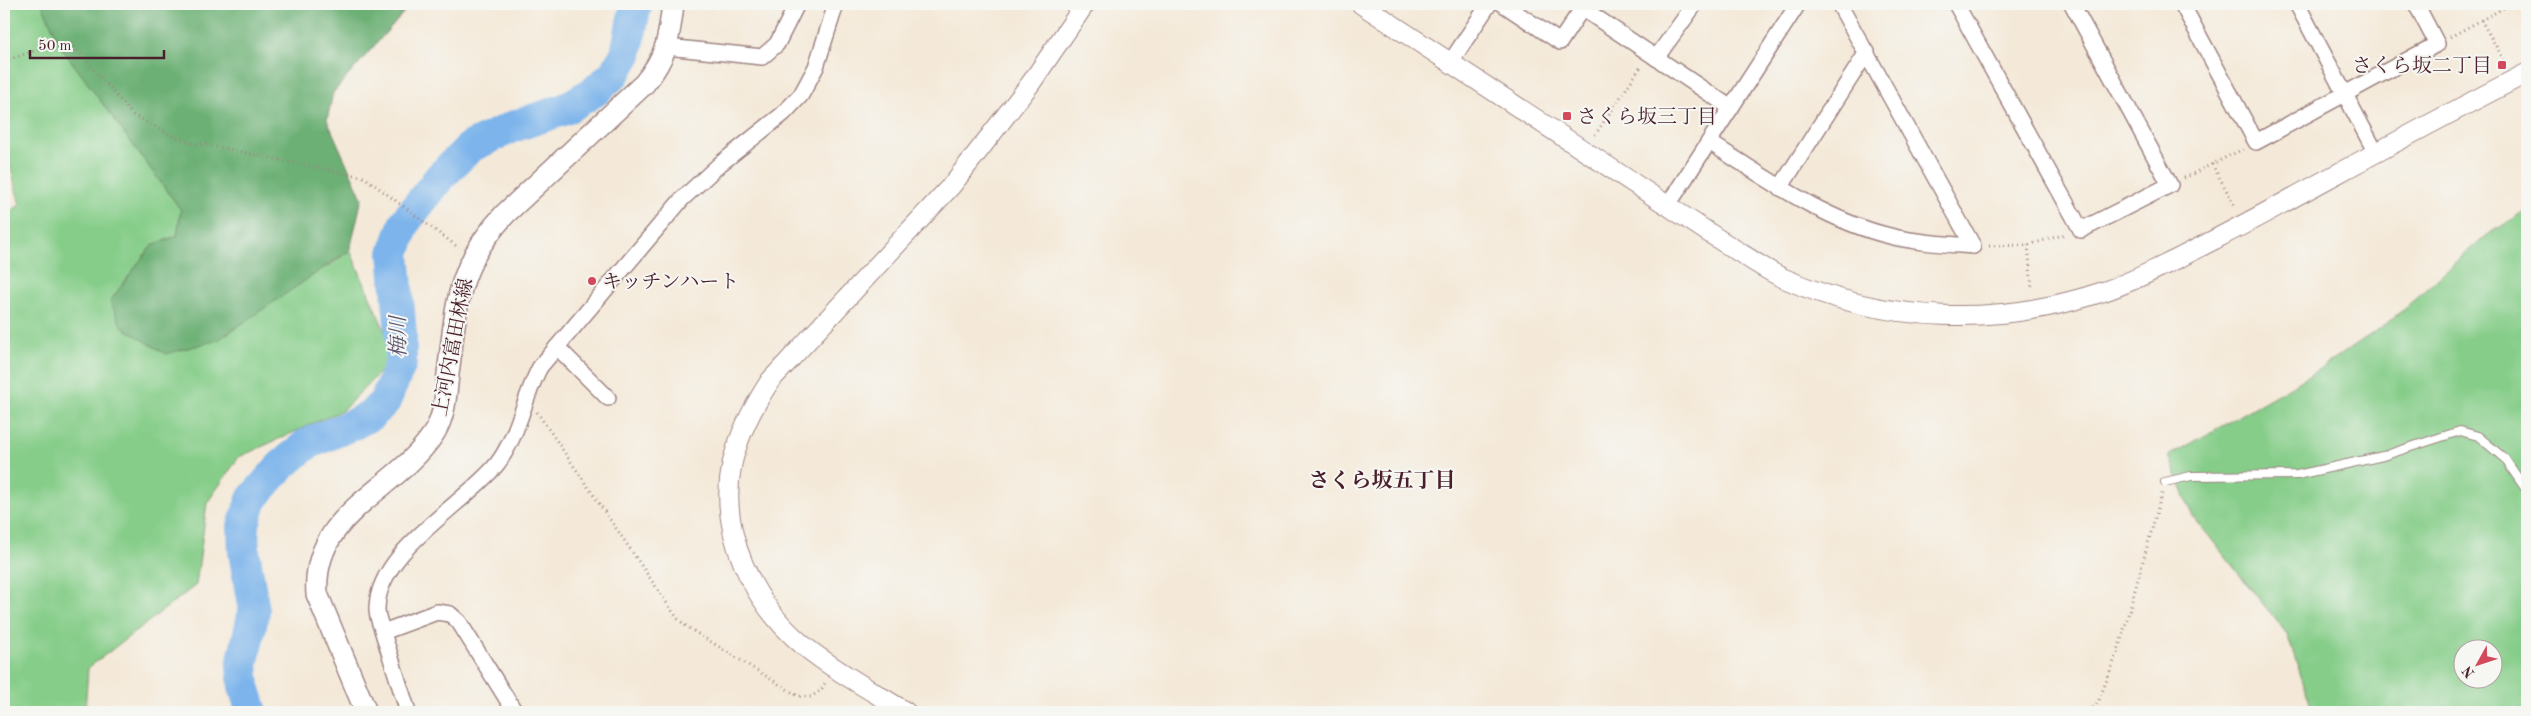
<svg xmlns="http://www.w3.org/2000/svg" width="2531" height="716" font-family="'Old Standard TT','Noto Serif JP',serif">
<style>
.green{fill:#86cd89;stroke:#68765a;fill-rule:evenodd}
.forest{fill:#6cb075;stroke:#5b6850}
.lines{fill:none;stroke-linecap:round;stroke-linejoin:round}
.river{stroke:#7bb4eb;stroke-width:32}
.service-casing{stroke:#9f8482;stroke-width:10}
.minor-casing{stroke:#9f8482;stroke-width:18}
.tertiary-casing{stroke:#9f8482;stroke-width:21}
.secondary-casing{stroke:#9f8482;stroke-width:24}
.path{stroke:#9f8482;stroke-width:3;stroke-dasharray:1 4;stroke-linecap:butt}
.service{stroke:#fff;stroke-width:8}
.minor{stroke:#fff;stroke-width:15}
.tertiary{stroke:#fff;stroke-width:19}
.secondary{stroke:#fff;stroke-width:21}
.poi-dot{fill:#d1495b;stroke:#f6f6f2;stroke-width:2}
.labels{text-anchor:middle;stroke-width:4;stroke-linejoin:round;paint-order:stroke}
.poi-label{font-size:20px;fill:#4a1f2b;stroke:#f6f6f2;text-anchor:start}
.street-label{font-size:20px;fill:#4a1f2b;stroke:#f6f6f2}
.water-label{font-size:21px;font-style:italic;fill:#5b536e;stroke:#f6f6f2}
.neighbourhood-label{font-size:21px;font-weight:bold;fill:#4a1f2b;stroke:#f6f6f2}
</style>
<rect width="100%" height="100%" fill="#f6f6f2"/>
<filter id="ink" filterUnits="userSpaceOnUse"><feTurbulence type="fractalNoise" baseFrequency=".02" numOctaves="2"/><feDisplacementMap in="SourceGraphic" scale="10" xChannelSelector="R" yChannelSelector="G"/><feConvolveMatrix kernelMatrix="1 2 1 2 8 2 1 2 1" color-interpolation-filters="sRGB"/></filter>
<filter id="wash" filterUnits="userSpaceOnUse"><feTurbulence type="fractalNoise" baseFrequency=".0096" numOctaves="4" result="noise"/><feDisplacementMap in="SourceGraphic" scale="20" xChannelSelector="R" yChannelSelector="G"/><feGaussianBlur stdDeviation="1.12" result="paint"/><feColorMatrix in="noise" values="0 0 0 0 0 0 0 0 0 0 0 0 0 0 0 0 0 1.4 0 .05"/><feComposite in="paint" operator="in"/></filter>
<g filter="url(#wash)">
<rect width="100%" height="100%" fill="#f4e9d8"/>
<!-- green -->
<g class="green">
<path d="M4,4H42L61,47L181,210L177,236L152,245L329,266L350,250L390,343L383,369L343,410L239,457L207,503L196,585L88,668L85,712H4V215L20,205L4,142Z"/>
<path d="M2527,210V712H2313L2287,634L2192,515L2169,456L2304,379L2388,323L2486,236ZM2464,648H2494V678H2464Z"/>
</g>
<!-- forest -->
<path class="forest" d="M42,4H411L333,93L327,120L362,198L350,250L218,340L166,354L122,327L110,301L152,245L177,236L181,210L61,47Z"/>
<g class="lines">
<!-- river -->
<path class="river" d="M252,712L244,687L242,665L254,611L244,552L243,526L252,499L281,466L307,444L354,424L372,414L385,401L401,363V335L394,253L405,222L440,177L470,147L512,127L565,109L595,91L614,74L626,54L636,4"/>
</g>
</g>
<g filter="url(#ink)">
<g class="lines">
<!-- service casing -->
<g class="service-casing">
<path id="service" d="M2165,482L2191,476L2297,475L2383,456L2460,431L2478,436L2505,459L2527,491"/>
</g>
<!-- minor casing -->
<g class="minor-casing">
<g id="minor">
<path d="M1503,4L1560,42L1585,4"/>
<path d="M1839,4L1973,246"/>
<path d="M1956,4L2081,230L2170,185L2072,4"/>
<path d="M2182,4L2256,142L2437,44L2416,4"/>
<path d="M2297,4L2376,153"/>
<path d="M1582,8L1731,108"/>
<path d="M667,47L762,57L777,44L797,4"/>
<path d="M1656,58L1695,4"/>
<path d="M1450,63L1489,4"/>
<path d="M1709,142C1766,178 1823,220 1890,236C1917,243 1946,244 1973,246"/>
<path d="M1780,188L1867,52"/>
<path d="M1668,205L1798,4"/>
<path d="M557,347L608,398"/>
<path d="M383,632L437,612L450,614L459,622L515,712"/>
<path d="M408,712C400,687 392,661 384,636C382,628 377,618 377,610C376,552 463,506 497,464C518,437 524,397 540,367L682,199L720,164L783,114L801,95L816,67L836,4"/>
</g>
</g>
<!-- tertiary casing -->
<g class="tertiary-casing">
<g id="tertiary">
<path d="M1361,4L1723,242C1743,254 1762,268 1783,278C1886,324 1999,327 2105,291C2132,282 2156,269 2181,257C2219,237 2257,218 2294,197C2372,155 2449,113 2527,73"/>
<path d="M906,712C872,691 835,671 804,646C752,603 718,531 732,464C739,433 753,407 770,381L952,185L1031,83L1085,4"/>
</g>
</g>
<!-- secondary casing -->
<g class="secondary-casing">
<path id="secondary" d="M366,712L317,594C311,512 396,492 434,433C445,416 446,393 448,374C457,306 455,268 505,214L644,84C667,56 669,39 673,4"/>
</g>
<!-- path -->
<g class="path">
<path d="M2481,20L2505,62"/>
<path d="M2450,37L2511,4"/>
<path d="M4,61L58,43L70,42L133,115L173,136L195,144H203L364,177L459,248"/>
<path d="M1595,135L1642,65"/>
<path d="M2212,164L2235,206"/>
<path d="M2184,178L2243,149"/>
<path d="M2028,245L2032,288"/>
<path d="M1989,246L2028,245L2066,234"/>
<path d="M537,412L677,618L687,627L798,696L811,697L821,690L825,683"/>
<path d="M2090,712L2099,700L2118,651L2162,493"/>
</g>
<!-- service -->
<use href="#service" class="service"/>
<!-- minor -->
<use href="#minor" class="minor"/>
<!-- tertiary -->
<use href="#tertiary" class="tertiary"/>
<!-- secondary -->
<use href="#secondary" class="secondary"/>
</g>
</g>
<!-- markers -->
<g class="poi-dot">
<rect x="2497" y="60" width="10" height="10" rx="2.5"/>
<rect x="1562" y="111" width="10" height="10" rx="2.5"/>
<circle cx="592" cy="281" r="5"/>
</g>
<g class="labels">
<!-- poi labels -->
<g class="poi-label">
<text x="2492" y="72" text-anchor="end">さくら坂二丁目</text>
<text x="1577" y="123">さくら坂三丁目</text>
<text x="602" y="288">キッチンハート</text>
</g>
<!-- street labels -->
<g class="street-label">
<text transform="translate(452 347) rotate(-79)" y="7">上河内富田林線</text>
</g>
<!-- water labels -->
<g class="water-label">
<text transform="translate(398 337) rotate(-91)" y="7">梅川</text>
</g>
<!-- neighbourhood labels -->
<g class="neighbourhood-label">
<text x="1382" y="487">さくら坂五丁目</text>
</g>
</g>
<!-- margin -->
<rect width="2531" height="716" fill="none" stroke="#f6f6f2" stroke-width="20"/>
<!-- north arrow -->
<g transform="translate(2478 664) rotate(230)"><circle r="24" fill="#f6f6f2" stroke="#b1a0a2"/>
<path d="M0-4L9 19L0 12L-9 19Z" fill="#d1495b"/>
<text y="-8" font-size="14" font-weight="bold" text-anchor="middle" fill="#4a1f2b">N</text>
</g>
<!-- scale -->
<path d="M30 50v8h134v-8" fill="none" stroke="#4a1f2b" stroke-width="2.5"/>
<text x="38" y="50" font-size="15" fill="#4a1f2b" stroke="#f6f6f2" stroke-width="4" paint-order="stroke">50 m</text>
</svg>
